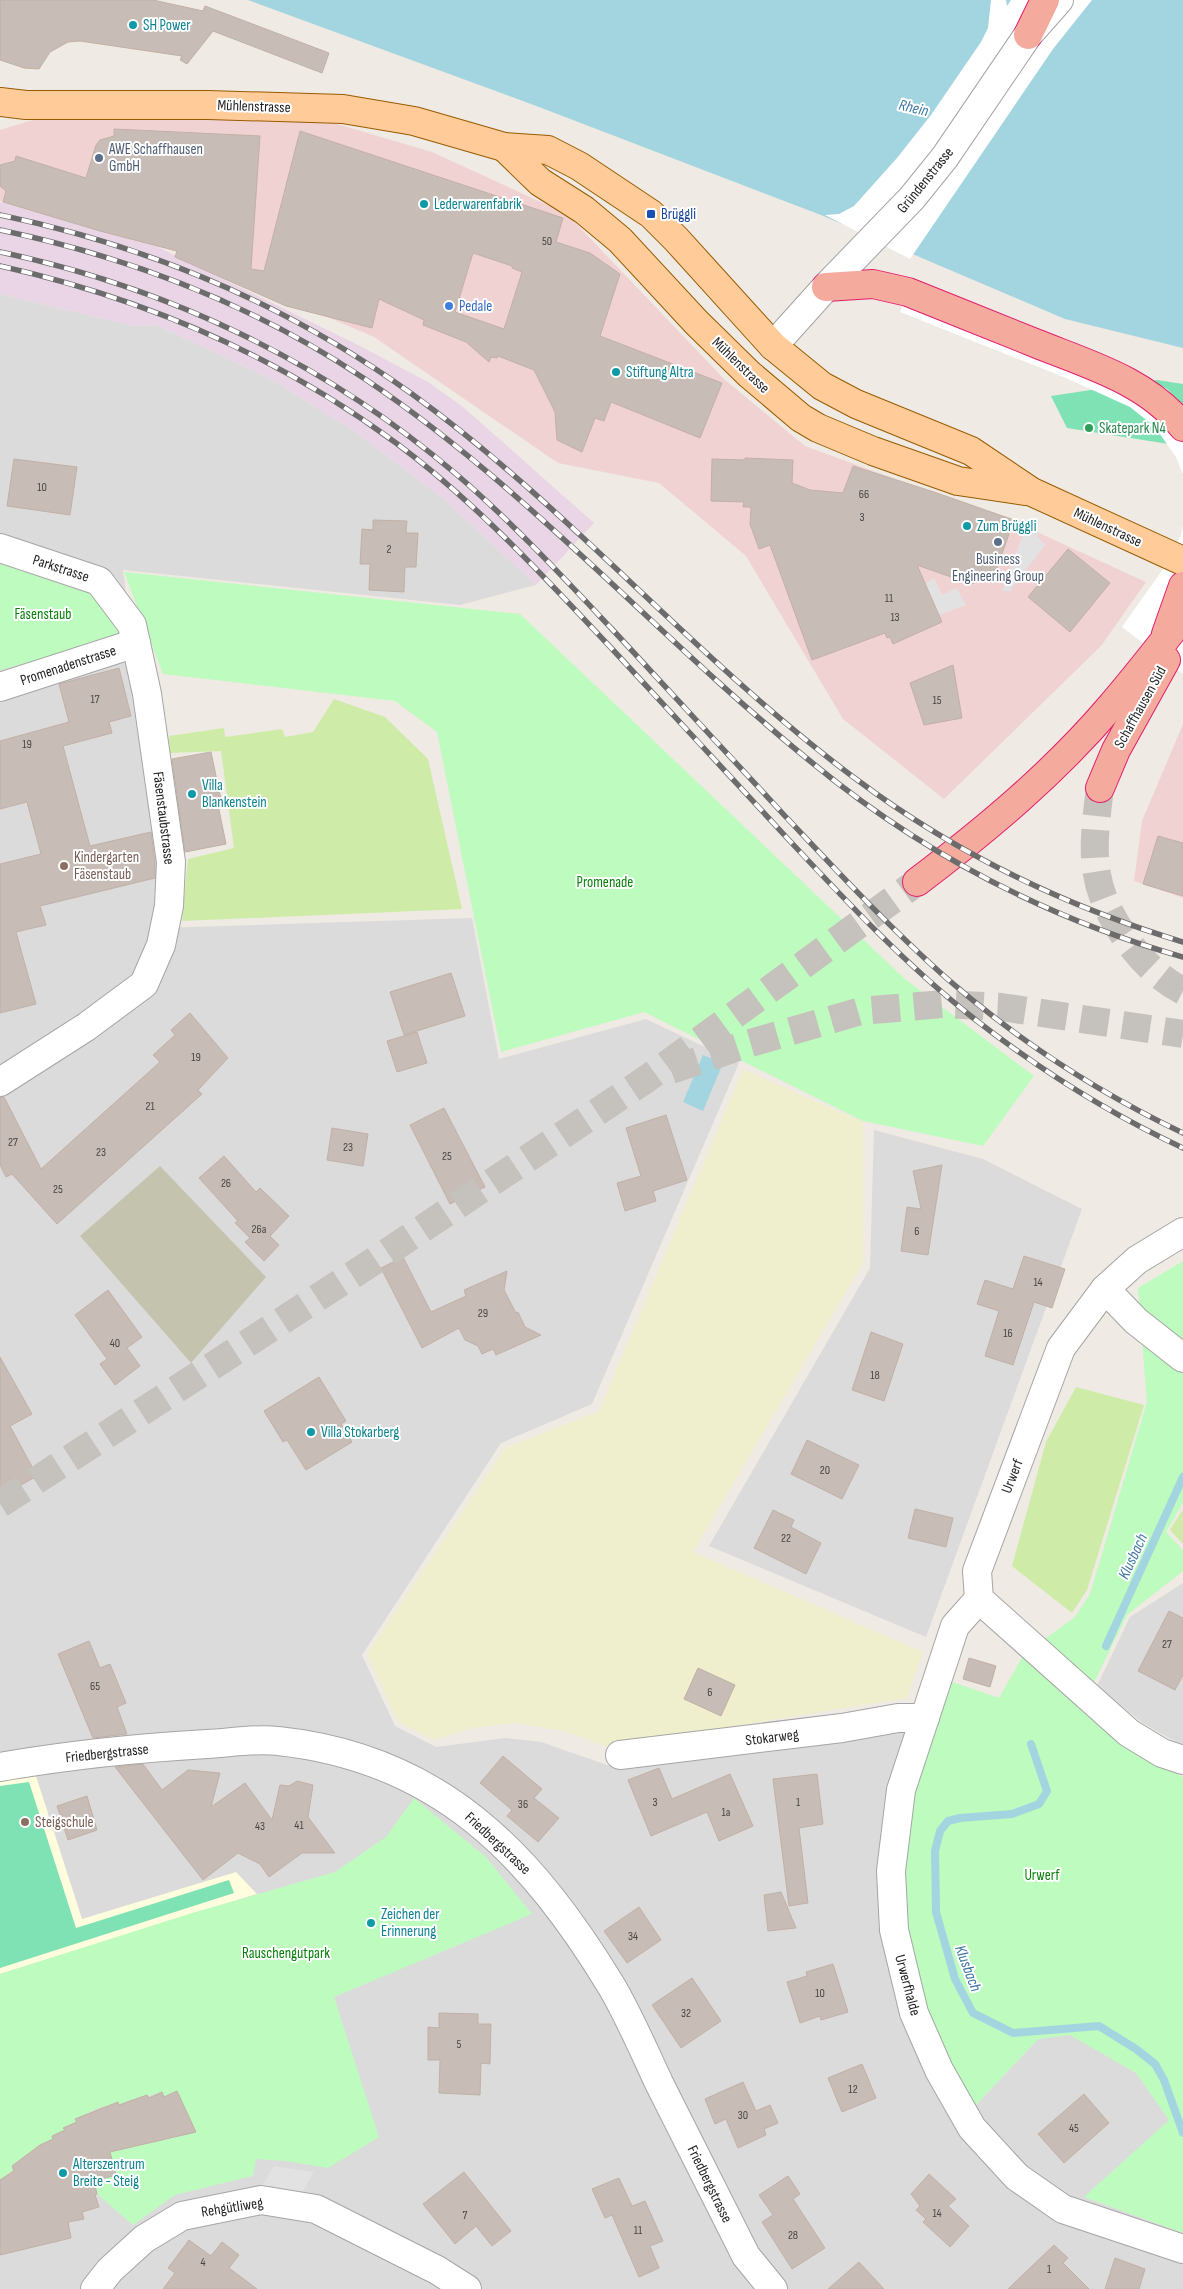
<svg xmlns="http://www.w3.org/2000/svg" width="1183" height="2289" font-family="'Sofia Sans Condensed',sans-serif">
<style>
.residential{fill:#dcdbdb}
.commercial{fill:#f1d2d3}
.industrial{fill:#e9d5e6}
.education{fill:#fffddd}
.construction{fill:#c4c3ae}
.farmland{fill:#efefce}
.grass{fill:#ceeca7}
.park{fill:#befbbf}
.pitch{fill:#7ee2b4}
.parking{fill:#e2e2e2}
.water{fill:#a2d5df}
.pier{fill:#fff}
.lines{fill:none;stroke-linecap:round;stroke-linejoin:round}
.stream{stroke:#a2d5df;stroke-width:8}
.building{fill:#c7bcb6;stroke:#c2b0a5;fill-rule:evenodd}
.trunk-tunnel{stroke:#c5c1bc;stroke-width:28;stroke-dasharray:28 14;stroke-linecap:butt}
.minor-casing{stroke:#a5a5a5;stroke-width:30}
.tertiary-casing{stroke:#a5a5a5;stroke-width:30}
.primary-casing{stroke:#985b00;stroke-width:30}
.trunk-casing{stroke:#e11d6e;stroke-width:30}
.minor{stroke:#fff;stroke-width:28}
.tertiary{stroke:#fff;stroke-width:28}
.primary{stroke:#fc9;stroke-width:28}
.trunk{stroke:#f4aa9d;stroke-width:28}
.rail-casing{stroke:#6c6c6c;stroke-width:5.5}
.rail{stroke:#fff;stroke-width:4;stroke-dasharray:11;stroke-linecap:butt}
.culture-dot{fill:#0f9aa8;stroke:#fff;stroke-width:2}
.service-dot{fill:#5c6f8a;stroke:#fff;stroke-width:2}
.transit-dot{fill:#1a4fb4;stroke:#fff;stroke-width:2}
.shop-dot{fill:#3f7fe0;stroke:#fff;stroke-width:2}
.leisure-dot{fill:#2e9e5b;stroke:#fff;stroke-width:2}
.education-dot{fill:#8d6e63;stroke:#fff;stroke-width:2}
.labels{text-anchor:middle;stroke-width:4;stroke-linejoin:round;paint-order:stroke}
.number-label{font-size:12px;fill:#484644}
.culture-label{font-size:15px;fill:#0d838f;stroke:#fff;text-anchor:start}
.street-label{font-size:15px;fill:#1e1e1e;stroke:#fff}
.service-label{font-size:15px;fill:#4e5e75;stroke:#fff;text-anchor:start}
.transit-label{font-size:15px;fill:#164399;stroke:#fff;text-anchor:start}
.shop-label{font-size:15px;fill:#366cbe;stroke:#fff;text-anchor:start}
.leisure-label{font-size:15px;fill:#27864d;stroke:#fff;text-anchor:start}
.park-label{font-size:15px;fill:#078009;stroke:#fff}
.education-label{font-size:15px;fill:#785e54;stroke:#fff;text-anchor:start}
.water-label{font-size:16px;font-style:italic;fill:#4178a1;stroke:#fff}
</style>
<rect width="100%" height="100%" fill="#efeae3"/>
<!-- residential -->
<g class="residential">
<path d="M0,294L134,326L156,325L267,377L356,432L445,500L536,585L460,605L123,570L165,886L160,928L472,918L499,1059L646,1019L739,1063L592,1404L501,1443L362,1655L395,1726L436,1747L505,1738L541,1742L613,1767L938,1722L974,2107L1038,2039L1070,2034L1136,2073L1170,2120L1085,2197L1183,2233V2289H0Z"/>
<path d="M874,1130L983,1159L1082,1209L926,1637L709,1546L870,1268Z"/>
<path d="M1183,1583V1746L1143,1723L1097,1686L1130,1617Z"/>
</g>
<!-- commercial -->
<g class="commercial">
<path d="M303,114L432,152L567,214L725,380L805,446L1026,527L1146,582L1101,646L944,799L843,719L746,556L659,483L558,463L374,337L174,251L0,201V130L49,115Z"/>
<path d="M1183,724V898L1134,881L1142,821Z"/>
</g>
<!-- industrial -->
<path class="industrial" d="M0,202L156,246L360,346L428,382L463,407L594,523L536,585L445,500L356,432L267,377L156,325L134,326L0,294Z"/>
<!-- education -->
<path class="education" d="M0,1767L35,1773L82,1919L236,1872L257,1894L0,1974Z"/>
<!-- construction -->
<path class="construction" d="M160,1166L266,1277L191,1363L80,1236Z"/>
<!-- farmland -->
<path class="farmland" d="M743,1069L863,1122V1263L693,1552L923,1652L907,1698L608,1747L565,1731L515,1723L473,1728L433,1740L398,1722L367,1654L505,1448L599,1411Z"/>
<!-- grass -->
<g class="grass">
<path d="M334,699L385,717L428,759L462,909L182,921L188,859L234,848L221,751L170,753L169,736L224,728L225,737L282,729L285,737L313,732Z"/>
<path d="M1076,1387L1144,1405L1087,1590L1072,1613L1012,1566L1046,1442Z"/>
<path d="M1183,1509V1544L1170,1530Z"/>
</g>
<!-- park -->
<g class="park">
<path d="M0,557L98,587L115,609L118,637L0,670Z"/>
<path d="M124,572L520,614L905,979L1034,1076L983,1146L863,1121L644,1012L501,1052L437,732L395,701L163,674Z"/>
<path d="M1183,1261V1503L1166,1532L1183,1550V1571L1127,1615L1081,1709L1140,1755L1183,1777V2233L1084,2197L1169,2120L1136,2073L1070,2035L1038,2039L974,2107L935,2038L908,1963L901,1873L910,1799L952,1682L999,1698L1024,1654L1075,1617L1090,1594L1147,1402L1138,1288Z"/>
<path d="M414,1798L486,1857L532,1914L334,1997L379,2137L328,2168L285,2161L256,2159L253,2176L175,2195L133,2225L97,2194L94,2181L116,2175L110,2152L196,2132L177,2091L164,2097L161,2092L134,2101L132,2099L119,2105L118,2102L106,2109L103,2106L75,2119L77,2122L64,2128L65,2130L53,2135V2139C40,2149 25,2156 12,2166L13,2170L0,2180V1974L192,1913L335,1872L386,1837Z"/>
</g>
<!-- pitch -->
<g class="pitch">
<path d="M1157,380L1183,384V416L1175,445L1067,428L1051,396Z"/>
<path d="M29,1782L76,1928L229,1880L234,1893L0,1968V1786Z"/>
</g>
<!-- parking -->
<g class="parking">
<path d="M1026,527L1039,532L1037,536L1045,545L1010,591H1002Z"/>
<path d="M934,578L942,595L957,588L966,605L939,615L925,584Z"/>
<path d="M274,2166L314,2172L301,2195L260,2189Z"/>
</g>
<!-- water -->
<g class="water">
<path d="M248,0H1183V348L1065,319L821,215L539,107Z"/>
<path d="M703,1055L723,1063L703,1111L683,1102Z"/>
</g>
<!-- pier -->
<g class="pier">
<path d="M991,0H1006L1007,6L1011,0H1092L1053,49L910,259L825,215L839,214L854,206L897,158L931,115L981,42L988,28Z"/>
<path d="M912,281L1128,368L1167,389L1183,405V474L1176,457L1155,427L1130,407L1066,378L900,312Z"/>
<path d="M1183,525V674L1122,627L1168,562L1181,535Z"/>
</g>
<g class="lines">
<!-- stream -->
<g class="stream">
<path d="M1106,1646L1183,1477"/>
<path d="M1031,1744L1047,1791L1039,1804L1012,1814L960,1818L948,1821L940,1831L935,1851L936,1912L955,1979L973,2013L1013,2033L1099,2026L1136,2049L1155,2064L1164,2080L1183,2133"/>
</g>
</g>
<!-- building -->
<g class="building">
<path d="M0,0H153L203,11L205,6L329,53L322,73L213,31L187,64L180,60L182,56L80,41L68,42L50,52L39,69L24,68L0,60Z"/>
<path d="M114,129L260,136L251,269L264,271L300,131L563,218L556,242L590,253L620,274L600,336L722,383L700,438L611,402L604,421L595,418L582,452L557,440L555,412L534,370L498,356L497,358L491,357L489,362L466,342L423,325L424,320L379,299L372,328L286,306L175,257L177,251L100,231L3,202L6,191L0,186V165L15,161L16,156L86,178L96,145L100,140L114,136ZM473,253L512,266V268L522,272L504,329L455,312Z"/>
<path d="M745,458L793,460L792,483L810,490L843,493L853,466L934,492L1014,520L994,576L971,584L917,565L942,622L893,644L890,637L887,638L885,633L812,660L770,545L759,549L750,524L751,507H743L744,502L711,501L712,459L745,460Z"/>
<path d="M14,459L77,467L70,515L7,506Z"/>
<path d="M373,520L407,521L406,533H418L416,567H405L404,592L369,590L370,564H360L362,529L373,530Z"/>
<path d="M1068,549L1110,583L1070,632L1028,597Z"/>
<path d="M953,665L962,718L924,725L910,683Z"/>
<path d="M119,668L131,716L109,722L112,733L63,746L90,846L151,832L155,863V878L40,906L46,925L16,932L36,1004L0,1013V864L41,854L27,802L0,809V741L69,722L59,684Z"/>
<path d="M211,752L222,804L218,805L226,844L185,852L172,759Z"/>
<path d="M1158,836L1183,843V896L1143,884Z"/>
<path d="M451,973L465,1016L404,1035L390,992Z"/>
<path d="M190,1013L228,1058L198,1090L202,1094L57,1224L12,1174L6,1177L0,1165V1098L4,1097L41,1169L160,1062L153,1055L175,1035L171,1030Z"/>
<path d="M417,1032L427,1063L397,1072L387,1041Z"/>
<path d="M444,1108L485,1187L450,1204L410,1125Z"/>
<path d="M666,1115L687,1180L653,1191L656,1201L625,1211L617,1183L641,1176L626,1128Z"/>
<path d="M332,1128L368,1134L363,1166L327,1160Z"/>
<path d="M224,1156L256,1192L260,1188L289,1216L270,1236L279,1245L264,1261L245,1242L250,1238L235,1223L238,1221L199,1178Z"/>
<path d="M942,1165L928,1255L901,1251L907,1207L921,1209L913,1171Z"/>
<path d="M1024,1256L1065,1269L1052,1308L1034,1302L1013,1365L985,1356L999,1311L977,1304L985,1280L1013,1289Z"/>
<path d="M403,1257L431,1312L466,1296L464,1290L507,1271L504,1290L516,1313L518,1312L525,1327L541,1335L496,1355L493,1349L482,1354L478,1346L465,1340L459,1328L422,1348L381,1268Z"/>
<path d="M108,1290L142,1337L127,1348L140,1366L115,1385L100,1364L107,1359L75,1315Z"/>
<path d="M871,1332L903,1344L884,1401L852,1390Z"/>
<path d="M0,1357L32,1414L10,1426L37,1476L0,1497Z"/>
<path d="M319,1377L346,1421L341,1424L352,1442L306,1470L287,1440L283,1442L264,1411Z"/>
<path d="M807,1440L859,1465L842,1499L791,1474Z"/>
<path d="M915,1509L953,1518L946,1547L908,1538Z"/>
<path d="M773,1510L794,1520L791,1527L821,1543L806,1574L754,1548Z"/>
<path d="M1169,1611L1183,1618V1675L1175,1690L1138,1671Z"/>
<path d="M89,1641L100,1668L110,1664L126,1703L117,1707L127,1734L93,1738L58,1654Z"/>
<path d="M969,1658L996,1666L990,1687L963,1679Z"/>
<path d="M698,1668L735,1685L721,1716L684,1699Z"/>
<path d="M503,1756L542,1789L534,1798L559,1818L538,1842L507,1816L512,1810L480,1783Z"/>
<path d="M143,1764L162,1790L188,1770L220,1773L211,1807L245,1783L272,1820L280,1785L289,1786L297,1781L313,1785L308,1817L335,1853H302L269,1877L260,1864L238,1853L203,1880L115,1767Z"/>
<path d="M659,1768L672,1799L730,1774L753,1826L719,1841L707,1812L651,1836L628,1780Z"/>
<path d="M817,1774L823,1824L799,1828L808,1903L789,1906L773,1779Z"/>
<path d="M87,1796L97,1830L68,1840L57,1806Z"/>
<path d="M781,1892L796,1928L768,1931L764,1895Z"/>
<path d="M639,1907L661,1940L627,1963L604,1931Z"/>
<path d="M833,1964L848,2012L821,2020L820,2016L800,2023L787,1982L807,1976L806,1972Z"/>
<path d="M692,1978L721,2021L681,2048L652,2005Z"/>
<path d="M439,2013L478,2014V2024H491L490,2064L481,2063L480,2095L439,2093L440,2060H428V2027L439,2028Z"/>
<path d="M862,2064L876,2098L842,2112L828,2078Z"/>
<path d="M743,2082L756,2111L770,2105L778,2123L764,2129L766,2135L738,2148L726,2119L715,2124L705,2099Z"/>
<path d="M177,2091L196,2132L110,2152L116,2175L94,2181L97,2194L95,2195L99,2207L82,2212L84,2219L68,2222L71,2238L0,2255V2180L14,2171L12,2166L40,2145L53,2139L52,2136L65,2130L63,2128L77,2122L75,2119L118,2102L119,2105L147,2095L149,2098L162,2092L164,2097Z"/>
<path d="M1084,2094L1109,2123L1064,2163L1038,2134Z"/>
<path d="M464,2172L511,2231L492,2246L476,2226L455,2244L423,2204Z"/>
<path d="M929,2174L956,2199L948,2206L969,2226L950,2247L923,2222L926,2219L916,2210L920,2206L911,2194Z"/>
<path d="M788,2176L800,2194L793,2199L825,2248L792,2269L762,2222L773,2215L759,2195Z"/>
<path d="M619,2178L632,2206L645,2201L663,2241L650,2246L659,2268L639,2277L612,2215L605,2218L592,2189Z"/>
<path d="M189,2240L211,2256L222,2242L239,2255L229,2268L257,2289H163L175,2273L168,2268Z"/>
<path d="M1054,2245L1068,2258L1063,2263L1089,2289H1008Z"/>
<path d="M1115,2258L1145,2269L1139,2289H1105Z"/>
<path d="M859,2262L884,2289H828Z"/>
</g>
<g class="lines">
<!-- trunk-tunnel -->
<g class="trunk-tunnel">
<path d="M1100,788C1092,851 1088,886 1127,940C1141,960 1161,980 1183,991"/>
<path d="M671,1070L747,1044L861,1011L943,1004L1001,1007L1183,1034"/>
<path d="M0,1504L374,1261L648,1078L917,882"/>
</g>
<!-- minor casing -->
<g class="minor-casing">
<g id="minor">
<path d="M0,548L99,581L132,625L147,694L171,862L169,906L161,945L144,984L86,1027L0,1082"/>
<path d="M0,687L136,643"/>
<path d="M1183,1232L1137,1260L1105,1289L1061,1348L977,1571L979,1599L1129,1733L1162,1753L1183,1760"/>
<path d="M1105,1289L1136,1321L1183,1358"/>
<path d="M979,1599L955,1626L901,1790L891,1871L894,1930L914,2013L939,2070L972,2128L1017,2177L1063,2209L1183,2249"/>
<path d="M620,1755L842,1728L898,1718H925"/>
<path d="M0,1767C69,1755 137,1748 207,1744C230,1743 256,1738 278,1741C440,1758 532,1855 612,1987C630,2018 644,2051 659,2083C688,2141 717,2198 746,2256L773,2289"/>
<path d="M95,2289L110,2270L144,2239L182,2216L261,2200L316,2209L437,2270L467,2289"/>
</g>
</g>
<!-- tertiary casing -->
<g class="tertiary-casing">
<path id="tertiary" d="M773,346L826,287L912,198L945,157L1028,35L1059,0"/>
</g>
<!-- primary casing -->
<g class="primary-casing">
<g id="primary">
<path d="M0,102L26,105H208L343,109L414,121L504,147L548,150L579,166L651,214L676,239L773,346L822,386L856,404L971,451L1032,492L1183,561"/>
<path d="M504,147L540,182L584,210L620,240L696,322L749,374L801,418L818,428L873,451L958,481L1025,491"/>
</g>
</g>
<!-- trunk casing -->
<g class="trunk-casing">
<g id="trunk">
<path d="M1028,35L1045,0"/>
<path d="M826,287L873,284L908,292C950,309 993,326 1035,343C1087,364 1148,381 1183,427"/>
<path d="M1166,634L1183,586"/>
<path d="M1100,788L1116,750L1166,660"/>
<path d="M917,882C987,829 1054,773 1111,706C1136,677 1159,647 1183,617"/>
</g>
</g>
<!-- minor -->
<use href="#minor" class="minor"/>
<!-- tertiary -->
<use href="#tertiary" class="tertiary"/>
<!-- primary -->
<use href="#primary" class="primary"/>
<!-- trunk -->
<use href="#trunk" class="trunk"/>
<!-- rail casing -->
<g class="rail-casing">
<g id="rail">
<path d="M0,215C149,246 288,305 412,394C571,509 698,662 856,779C955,853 1064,906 1183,942"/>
<path d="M0,230C129,257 254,305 365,379C528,488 658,638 810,761C920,852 1046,918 1183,957"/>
<path d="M0,252C167,287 326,363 456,474C511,521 561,575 611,628C669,691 727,753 785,816C837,871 888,926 944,976C1016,1039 1097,1092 1183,1133"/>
<path d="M0,266C143,298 278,356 396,443C477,503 545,578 614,651C672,714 730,776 788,839C846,901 905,964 972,1017C1037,1068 1108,1113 1183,1148"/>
</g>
</g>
<!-- rail -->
<use href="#rail" class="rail"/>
</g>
<!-- markers -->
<g class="culture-dot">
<circle cx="133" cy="25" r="5"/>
<circle cx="424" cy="204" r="5"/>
<circle cx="616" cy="372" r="5"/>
<circle cx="967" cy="526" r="5"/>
<circle cx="192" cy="794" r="5"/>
<circle cx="311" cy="1432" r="5"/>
<circle cx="371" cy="1923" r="5"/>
<circle cx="63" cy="2173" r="5"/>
</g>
<g class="service-dot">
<circle cx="99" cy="158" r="5"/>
<circle cx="998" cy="542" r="5"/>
</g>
<rect class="transit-dot" x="646" y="209" width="10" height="10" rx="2.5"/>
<circle class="shop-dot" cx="449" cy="306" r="5"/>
<circle class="leisure-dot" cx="1089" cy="428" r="5"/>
<g class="education-dot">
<circle cx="64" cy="866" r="5"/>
<circle cx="25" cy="1822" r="5"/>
</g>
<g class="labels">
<!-- number labels -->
<g class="number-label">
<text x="547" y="245">50</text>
<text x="42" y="491">10</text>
<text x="864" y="498">66</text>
<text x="862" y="521">3</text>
<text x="389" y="553">2</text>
<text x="889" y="602">11</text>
<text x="895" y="621">13</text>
<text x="95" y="703">17</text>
<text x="937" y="704">15</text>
<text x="27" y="748">19</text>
<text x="196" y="1061">19</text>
<text x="150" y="1110">21</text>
<text x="13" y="1146">27</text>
<text x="348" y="1151">23</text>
<text x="101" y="1156">23</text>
<text x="447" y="1160">25</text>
<text x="226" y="1187">26</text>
<text x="58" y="1193">25</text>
<text x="259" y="1233">26a</text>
<text x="917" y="1235">6</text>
<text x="1038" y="1286">14</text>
<text x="483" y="1317">29</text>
<text x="1008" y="1337">16</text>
<text x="115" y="1347">40</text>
<text x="875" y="1379">18</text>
<text x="825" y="1474">20</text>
<text x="786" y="1542">22</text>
<text x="1167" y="1648">27</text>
<text x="95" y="1690">65</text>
<text x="710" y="1696">6</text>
<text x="655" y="1806">3</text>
<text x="798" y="1806">1</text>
<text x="523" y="1808">36</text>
<text x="726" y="1816">1a</text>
<text x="299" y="1829">41</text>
<text x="260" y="1830">43</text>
<text x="633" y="1940">34</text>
<text x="820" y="1997">10</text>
<text x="686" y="2017">32</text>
<text x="459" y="2048">5</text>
<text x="853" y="2093">12</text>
<text x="743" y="2119">30</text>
<text x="1074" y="2132">45</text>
<text x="937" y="2217">14</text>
<text x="465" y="2219">7</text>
<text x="638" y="2234">11</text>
<text x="793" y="2239">28</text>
<text x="203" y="2266">4</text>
<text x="1049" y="2273">1</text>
</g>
<!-- culture labels -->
<g class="culture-label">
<text x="143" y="30">SH Power</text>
<text x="434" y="209">Lederwarenfabrik</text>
<text x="626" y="377">Stiftung Altra</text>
<text x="977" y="531">Zum Brüggli</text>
<text x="202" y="790">Villa<tspan x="202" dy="17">Blankenstein</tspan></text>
<text x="321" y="1437">Villa Stokarberg</text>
<text x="381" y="1919">Zeichen der<tspan x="381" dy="17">Erinnerung</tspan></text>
<text x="73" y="2169">Alterszentrum<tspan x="73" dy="17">Breite - Steig</tspan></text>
</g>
<!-- street labels -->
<g class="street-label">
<text transform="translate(254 106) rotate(2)" y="5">Mühlenstrasse</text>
<text transform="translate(925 180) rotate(-51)" y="5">Gründenstrasse</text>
<text transform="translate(741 365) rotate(44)" y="5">Mühlenstrasse</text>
<text transform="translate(1108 527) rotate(25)" y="5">Mühlenstrasse</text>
<text transform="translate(61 568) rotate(18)" y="5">Parkstrasse</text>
<text transform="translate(68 665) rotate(-18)" y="5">Promenadenstrasse</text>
<text transform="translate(1140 707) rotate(-61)" y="5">Schaffhausen Süd</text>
<text transform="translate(164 818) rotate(83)" y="5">Fäsenstaubstrasse</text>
<text transform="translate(1012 1476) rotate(-69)" y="5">Urwerf</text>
<text transform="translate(772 1737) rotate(-7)" y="5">Stokarweg</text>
<text transform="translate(107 1753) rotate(-6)" y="5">Friedbergstrasse</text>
<text transform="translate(498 1843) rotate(43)" y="5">Friedbergstrasse</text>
<text transform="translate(908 1985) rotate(75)" y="5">Urwerfhalde</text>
<text transform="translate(710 2184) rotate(64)" y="5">Friedbergstrasse</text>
<text transform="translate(232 2207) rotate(-9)" y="5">Rehgütliweg</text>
</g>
<!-- service labels -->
<g class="service-label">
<text x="109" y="154">AWE Schaffhausen<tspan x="109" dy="17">GmbH</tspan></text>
<text x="998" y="564" text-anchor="middle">Business<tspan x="998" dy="17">Engineering Group</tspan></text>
</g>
<!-- transit labels -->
<g class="transit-label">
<text x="661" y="219">Brüggli</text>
</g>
<!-- shop labels -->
<g class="shop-label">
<text x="459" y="311">Pedale</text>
</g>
<!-- leisure labels -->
<g class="leisure-label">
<text x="1099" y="433">Skatepark N4</text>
</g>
<!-- park labels -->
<g class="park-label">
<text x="43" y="619">Fäsenstaub</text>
<text x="605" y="887">Promenade</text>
<text x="1042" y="1880">Urwerf</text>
<text x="286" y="1958">Rauschengutpark</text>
</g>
<!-- education labels -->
<g class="education-label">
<text x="74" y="862">Kindergarten<tspan x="74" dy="17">Fäsenstaub</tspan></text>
<text x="35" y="1827">Steigschule</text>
</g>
<!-- water labels -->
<g class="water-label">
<text transform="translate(914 107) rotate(14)" y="6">Rhein</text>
<text transform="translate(1132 1556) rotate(-65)" y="6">Klusbach</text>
<text transform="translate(969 1968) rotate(69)" y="6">Klusbach</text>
</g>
</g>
</svg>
